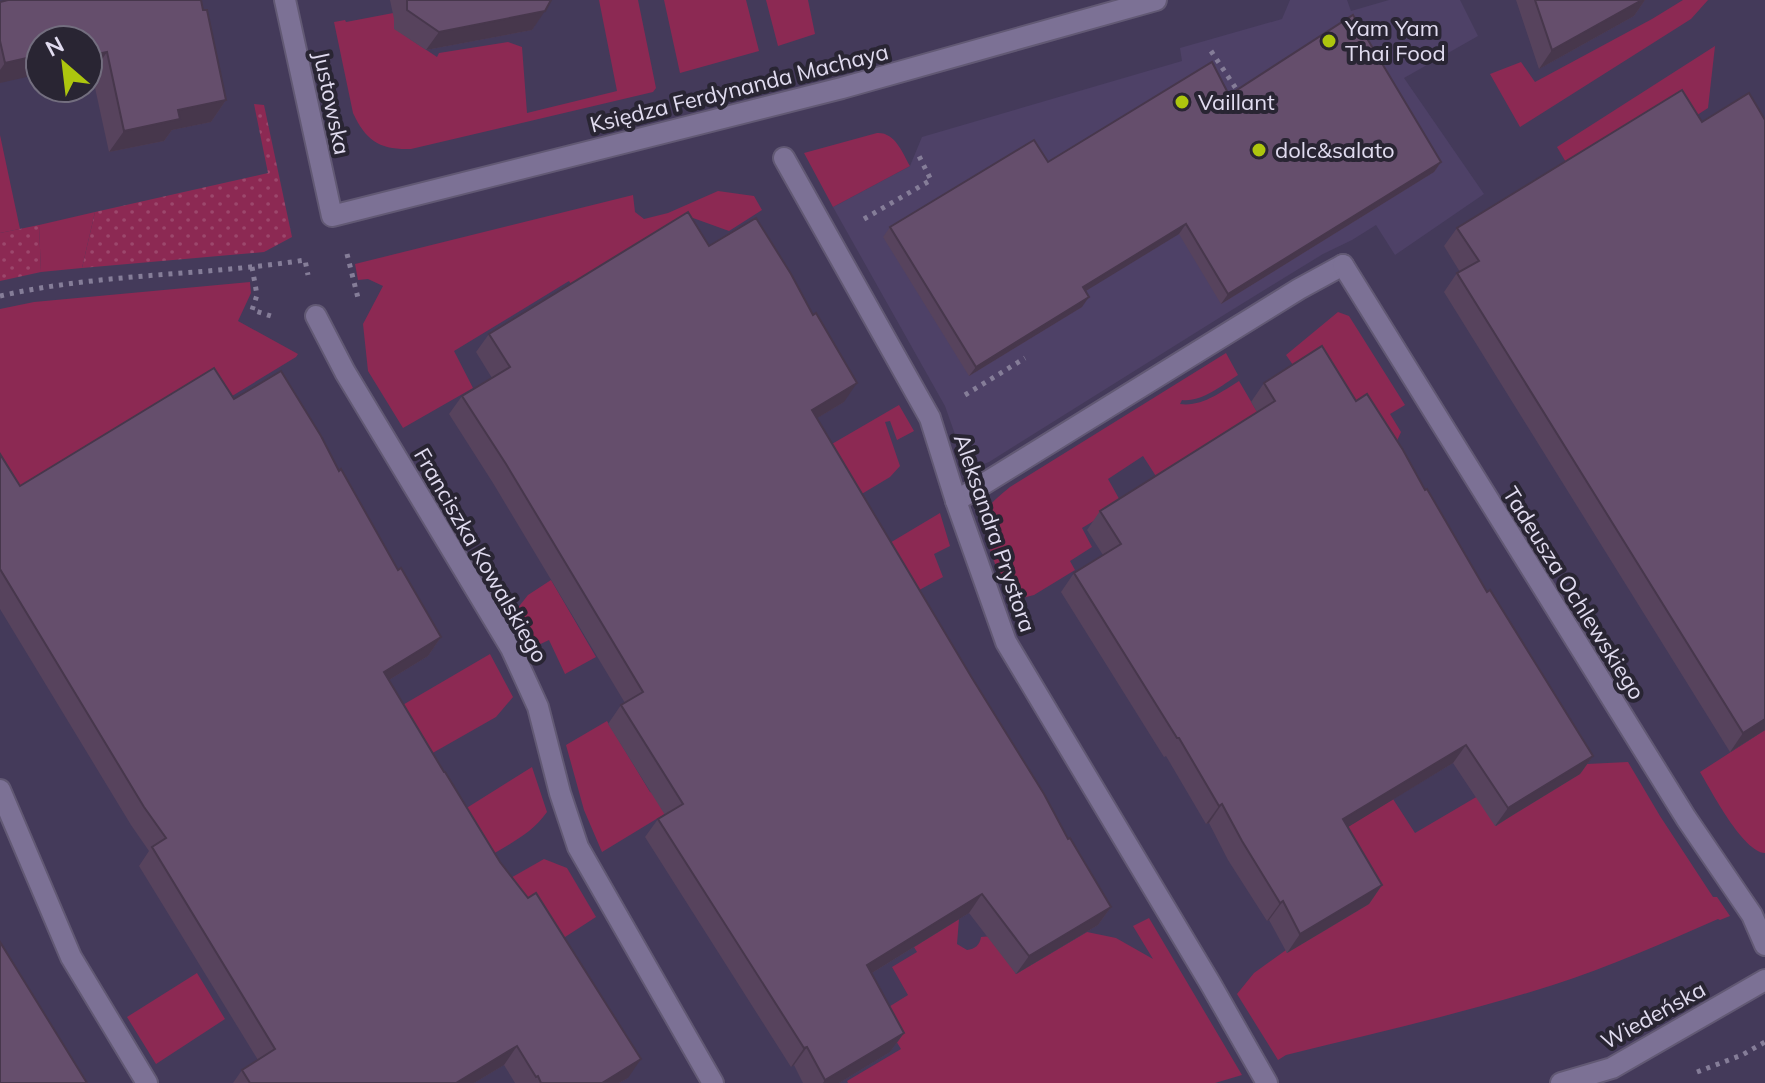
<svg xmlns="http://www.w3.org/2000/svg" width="1765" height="1083" font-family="Mulish,sans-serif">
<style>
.built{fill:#4e4167}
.grass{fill:#8c2953}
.park{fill:url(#park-dots)}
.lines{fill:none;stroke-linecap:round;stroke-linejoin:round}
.lane-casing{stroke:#625974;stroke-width:24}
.street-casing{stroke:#625974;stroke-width:24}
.path{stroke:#857d98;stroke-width:5;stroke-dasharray:4 6;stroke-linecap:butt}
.lane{stroke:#7c7195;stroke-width:20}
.street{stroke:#7c7195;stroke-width:20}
.wall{fill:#57435d}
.shaded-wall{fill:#47374c}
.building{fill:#654e6c;stroke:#47374c;stroke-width:2}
.poi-dot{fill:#adc60e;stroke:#292533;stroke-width:3}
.labels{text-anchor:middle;stroke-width:8;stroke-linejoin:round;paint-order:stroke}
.poi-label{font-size:22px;fill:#e1dcf0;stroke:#292533;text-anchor:start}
.street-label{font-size:22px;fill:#e1dcf0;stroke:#292533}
</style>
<defs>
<pattern id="park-dots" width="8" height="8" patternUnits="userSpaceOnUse" patternTransform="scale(2)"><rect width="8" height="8" fill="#8c2953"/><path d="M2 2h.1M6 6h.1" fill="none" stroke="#9c476c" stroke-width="1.8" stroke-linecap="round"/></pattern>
</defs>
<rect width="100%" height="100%" fill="#443a5a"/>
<!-- built -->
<path class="built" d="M1290,0H1347L1351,11L1389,0H1460L1478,36L1404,78L1484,194L1395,255L1376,225L1352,240L1323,254L1227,313L989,462L978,466L963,457L945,406L833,207L910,166L922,137L1182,61L1180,48L1282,19Z"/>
<!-- grass -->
<g class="grass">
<path d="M599,0H638L656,88L653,92L411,149C380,150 366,141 353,113L334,22L345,20L346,22L409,10L410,39L437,57L439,53L508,42L522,47L527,113L617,91Z"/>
<path d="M664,0H746L759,51L680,73Z"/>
<path d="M766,0H808L815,34L778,46Z"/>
<path d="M1683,0H1708L1691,19L1520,127L1490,74L1521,62L1535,82L1652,19Z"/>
<path d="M1715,46L1708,108L1680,126L1570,169L1557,147Z"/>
<path d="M877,133C895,132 902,152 910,166L833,207L804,153Z"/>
<path d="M0,135L20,229L0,233Z"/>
<path d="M718,191L754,196L762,210L729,231L693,218L682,222L576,292L569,281L454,351L473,388L403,428L368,371L363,324L383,286L368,279L358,280L355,264L633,195L635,212L644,219L668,213Z"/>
<path d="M95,212L82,268L41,272L39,225Z"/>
<path d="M250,282L251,293L238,321L298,354L296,357L214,407L0,526V309L34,302Z"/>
<path d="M1338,312L1349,316L1405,405L1390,414L1401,432L1395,445L1298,372L1286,355Z"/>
<path d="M1226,353L1238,375C1221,386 1202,402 1182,400L1180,404C1202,407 1221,392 1239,381L1263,422L1161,484L1143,456L1108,479L1122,504L1082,528L1092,547L1070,561L1075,570L1034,595L1010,601C1003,582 980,534 985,516C988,503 1001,495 1010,487Z"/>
<path d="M899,405L914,431L897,440L890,421L885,422L900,466L890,477L860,495L825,448Z"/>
<path d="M940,513L950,546L934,554L943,577L901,600L873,553Z"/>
<path d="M551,580L596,657L565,674L549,640L532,648L513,614L528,595Z"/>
<path d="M490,654L513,697L496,717L415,763L401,706Z"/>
<path d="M607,721L650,792L686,801L602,852L584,810L566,745Z"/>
<path d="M1765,730V853C1743,852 1712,792 1700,772Z"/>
<path d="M1628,762L1660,816L1713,897H1717L1730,916L1720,920L1718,919C1663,943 1609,967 1553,985C1465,1013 1375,1033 1286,1055L1278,1060L1237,994L1254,973L1286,950L1287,953L1330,838L1393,799L1415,833L1478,796L1496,826L1587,764Z"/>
<path d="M532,767L547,812C533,832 513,842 493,854L465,809Z"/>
<path d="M544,859L567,868L596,917L548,948L493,888Z"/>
<path d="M1149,918L1242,1075L1215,1083H848L847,1081L901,1049L879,1013L908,995L892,967L917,952L914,947L959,919L957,944L967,950C975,949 980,945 981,937L992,936L1016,974L1087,932L1116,938L1153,959L1133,926Z"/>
<path d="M197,973L225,1019L156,1064L127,1017Z"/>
</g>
<!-- park -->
<g class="park">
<path d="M254,104L264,105L292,237L264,252L82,268L95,212L268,173Z"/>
<path d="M39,225L41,272L0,281V233Z"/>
</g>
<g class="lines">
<!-- lane casing -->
<g class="lane-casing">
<path id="lane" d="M956,501L1299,289L1343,265"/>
</g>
<!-- street casing -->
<g class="street-casing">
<g id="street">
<path d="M285,0L332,216L842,88L1156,0"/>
<path d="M784,158L930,418L956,501L1006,642L1210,983L1267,1083"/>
<path d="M1343,265L1686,818L1752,915L1765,945"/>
<path d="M316,316L345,372L511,648L538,707L560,793L578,847L713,1083"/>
<path d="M0,790L71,957L147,1083"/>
<path d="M1561,1083L1612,1068L1765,980"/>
</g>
</g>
<!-- path -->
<g class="path">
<path d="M1211,51L1239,93"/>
<path d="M864,219L931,180L917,152"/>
<path d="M347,254L358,298"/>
<path d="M252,267L257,295L252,310L274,317"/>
<path d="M0,296C100,273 204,276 305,260L308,275"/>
<path d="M965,395L1025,358"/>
<path d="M1697,1072L1742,1055L1765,1042"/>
</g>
<!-- lane -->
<use href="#lane" class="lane"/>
<!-- street -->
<use href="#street" class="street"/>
</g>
<!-- wall -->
<g class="wall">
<path d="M390,0H551L532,30L426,50L394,29V19Z"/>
<path d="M1516,0H1645L1634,16L1539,69Z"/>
<path d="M0,2L226,100L211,122L172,130L164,141L109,152L92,74L88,75V40L0,83Z"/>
<path d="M1765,120V730L1730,752L1444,292L1457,273L1460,272L1444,246L1457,228L1702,122Z"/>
<path d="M1048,162H1441L1434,172L1221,304L1179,234L1085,291L1082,307L969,376L883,237L890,227Z"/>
<path d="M709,246L844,402L817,418L1068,839L1111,907L1098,925L1016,974L969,913L872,973L904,1033L890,1052L839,1083H803L794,1065L791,1067L645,837L658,819L665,815L608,724L621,705L625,703L493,483L449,414L462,396L492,378L476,352L489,334Z"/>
<path d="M1264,383L1356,401L1425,490L1487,592L1593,756L1580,774L1495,826L1453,763L1347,827L1382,885L1369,904L1287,953L1269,920L1267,921L1228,860L1209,823L1206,824L1166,756L1164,757L1061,592L1074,573L1103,555L1087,530L1100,511L1257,412L1251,402Z"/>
<path d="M234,399L339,471L398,570L441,637L428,656L389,680L628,1078L619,1083H515L504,1065L474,1083H233L242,1070L258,1060L139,866L149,851L131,825L0,609V454L20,486Z"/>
</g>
<!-- shaded-wall -->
<g class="shaded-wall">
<path d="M1642,0H1645L1634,16L1539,69L1552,50Z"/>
<path d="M545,11L532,30L426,50L439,32Z"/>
<path d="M107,52L92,74L88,75V56Z"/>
<path d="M40,55V74L0,83V70L5,63Z"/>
<path d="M226,100L211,122L172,130L164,141L109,152L124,131L178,110Z"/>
<path d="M1441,162L1434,172L1221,304L1228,294Z"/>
<path d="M1186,224L1179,234L1076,297L1083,287Z"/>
<path d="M1089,297L1082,307L969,376L976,367Z"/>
<path d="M857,383L844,402L799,429L812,410Z"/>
<path d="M441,637L428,656L371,691L384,672Z"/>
<path d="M1765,719V730L1730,752L1743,733Z"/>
<path d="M1466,745L1453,763L1330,838L1343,819Z"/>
<path d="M1593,756L1580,774L1495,826L1508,808Z"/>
<path d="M1222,804L1209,823L1206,824L1219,806Z"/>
<path d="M1382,885L1369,904L1287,953L1300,934Z"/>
<path d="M982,894L969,913L854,984L867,965Z"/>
<path d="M1283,901L1269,920L1267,921L1280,903Z"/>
<path d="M1111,907L1098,925L1016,974L1029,956Z"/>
<path d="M904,1033L890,1052L839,1083H823L825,1080Z"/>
<path d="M517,1046L504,1065L474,1083H456Z"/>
<path d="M807,1047L794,1065L791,1067L804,1048Z"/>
<path d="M641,1059L628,1078L619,1083H602Z"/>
</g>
<!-- building -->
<g class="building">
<path d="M8,0H201L203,10H207L226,100L178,110L180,119L124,131L107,52L88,56V40H40V55L5,63L0,41V2Z"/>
<path d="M407,0H551L545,11L439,32L407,10Z"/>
<path d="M1535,0H1642L1552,50Z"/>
<path d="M1353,15L1441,162L1228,294L1186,224L1083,287L1089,297L976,367L890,227L1034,140L1048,162L1212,62L1229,95Z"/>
<path d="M1682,90L1702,122L1749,93L1765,120V719L1743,733L1457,273L1479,261L1457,228Z"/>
<path d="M688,212L709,246L756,218L791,274L813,315L816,313L857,383L812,410L972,678L1044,794L1068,839L1070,838L1111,907L1029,956L982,894L867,965L904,1033L825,1080L807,1047L804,1048L658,819L683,804L621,705L643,692L506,464L462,396L510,367L489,334Z"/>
<path d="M1322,346L1356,401L1367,394L1403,450L1425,490L1427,489L1487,592L1490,590L1593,756L1508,808L1466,745L1343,819L1382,885L1300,934L1283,901L1280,903L1242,841L1222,804L1219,806L1179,738H1177L1074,573L1121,544L1100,511L1275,401L1264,383Z"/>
<path d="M214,368L234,399L281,371L321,436L339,471L341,469L398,570L401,568L441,637L384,672L444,772H445L500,862L528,898L536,893L641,1059L602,1083H541L538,1076L536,1077L517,1046L456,1083H250L242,1070L275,1049L152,847L166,838L144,807L0,569V454L20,486Z"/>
<path d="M0,942L87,1083H0Z"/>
</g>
<!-- markers -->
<g class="poi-dot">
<circle cx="1329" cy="41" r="8"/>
<circle cx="1182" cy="102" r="8"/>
<circle cx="1259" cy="150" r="8"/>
</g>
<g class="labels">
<!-- poi labels -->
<g class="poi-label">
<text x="1345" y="36">Yam Yam<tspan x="1345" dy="25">Thai Food</tspan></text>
<text x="1198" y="110">Vaillant</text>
<text x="1275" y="158">dolc&amp;salato</text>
</g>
<!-- street labels -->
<g class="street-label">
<text transform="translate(739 88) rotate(-14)" y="8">Księdza Ferdynanda Machaya</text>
<text transform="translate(332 103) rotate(78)" y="8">Justowska</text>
<text transform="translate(995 533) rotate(71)" y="8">Aleksandra Prystora</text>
<text transform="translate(481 555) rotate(60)" y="8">Franciszka Kowalskiego</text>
<text transform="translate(1574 593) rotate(58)" y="8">Tadeusza Ochlewskiego</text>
<text transform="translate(1653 1015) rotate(-29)" y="8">Wiedeńska</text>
</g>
</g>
<!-- north arrow -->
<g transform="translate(64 64) rotate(332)"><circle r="38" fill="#292533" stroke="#736e7f" stroke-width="2"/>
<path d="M0-6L14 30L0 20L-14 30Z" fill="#adc60e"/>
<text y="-12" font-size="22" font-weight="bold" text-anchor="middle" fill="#e1dcf0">N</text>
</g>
</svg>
